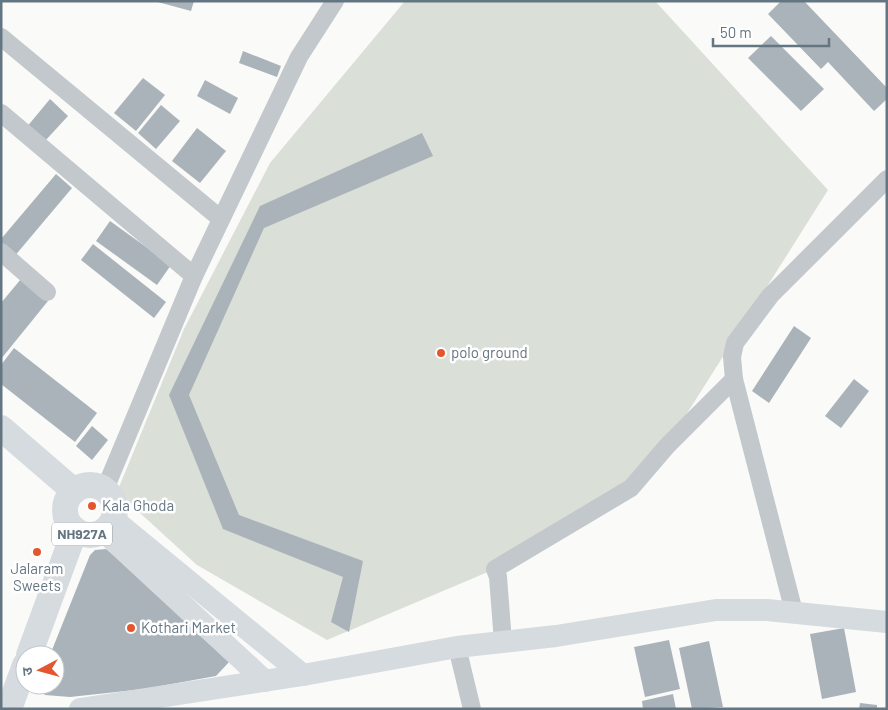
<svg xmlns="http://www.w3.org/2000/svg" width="888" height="710" font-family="Barlow,'Noto Sans Devanagari',sans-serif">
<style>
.green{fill:#dadfd7}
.building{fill:#aab3b9}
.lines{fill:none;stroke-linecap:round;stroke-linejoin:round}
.minor{stroke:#c3c8cc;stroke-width:18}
.major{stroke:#d6dbdf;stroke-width:22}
.highway{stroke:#d6dbdf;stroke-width:26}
.poi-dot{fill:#e4572e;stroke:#fff;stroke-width:2}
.labels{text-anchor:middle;stroke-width:5;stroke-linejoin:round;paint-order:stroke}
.shield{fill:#fff;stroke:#939fa8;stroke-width:1}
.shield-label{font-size:14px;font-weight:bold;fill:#657683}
.poi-label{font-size:15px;fill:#657683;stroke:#fff;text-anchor:start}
</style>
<rect width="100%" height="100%" fill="#fafaf8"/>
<!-- green -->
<path class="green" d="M405,1H655L828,190L657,461L495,569L327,640L197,565L117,492L184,329L270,163Z"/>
<!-- building -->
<g class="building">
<path d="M154,1H194L191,11Z"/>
<path d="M781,1H804L887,88V99L874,111L828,62L821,69L768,14Z"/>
<path d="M771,36L824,89L801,111L748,58Z"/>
<path d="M243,51L281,66L277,77L239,63Z"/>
<path d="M143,78L165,95L136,131L114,113Z"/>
<path d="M205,80L238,98L230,114L197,96Z"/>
<path d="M50,99L68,116L44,142L26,128Z"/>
<path d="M161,105L180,121L156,149L138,133Z"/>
<path d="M197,128L226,151L200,183L172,161Z"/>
<path d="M422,133L433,156L264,228L189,395L239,515L363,561L349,632L331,622L343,577L223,529L169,395L260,206Z"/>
<path d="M56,174L72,188L13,258L1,248V239Z"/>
<path d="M110,221L171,265L157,285L96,241Z"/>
<path d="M93,244L166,302L154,318L81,260Z"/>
<path d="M21,279L48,301L1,359V303Z"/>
<path d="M794,326L811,338L769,403L752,391Z"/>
<path d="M14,348L97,413L75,442L1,384V365Z"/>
<path d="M854,379L869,391L841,428L825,416Z"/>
<path d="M92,426L108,440L92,460L76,446Z"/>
<path d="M106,549L115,556L229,662L216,676L144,689L70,697L45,695L38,687V685H55V655H50L90,555L95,550Z"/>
<path d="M844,628L856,692L822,699L810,634Z"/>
<path d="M669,640L680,689L645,697L634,647Z"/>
<path d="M709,641L723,707L692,709L679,648Z"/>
<path d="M673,694L676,709H643L642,701Z"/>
<path d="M860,703L877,705V709H859Z"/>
</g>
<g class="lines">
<!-- minor -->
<g class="minor">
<path d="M1,37L221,219"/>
<path d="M1,113L194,276"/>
<path d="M1,252L47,292"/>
<path d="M105,489L194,276L299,57L335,1"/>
<path d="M794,612L734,379L732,357L735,343L770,296L887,179"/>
<path d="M503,642L498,577L495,569L631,488L667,446L734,379"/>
<path d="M457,647L472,709"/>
</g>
<!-- major -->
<g class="major">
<path d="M113,519L303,675"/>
<path d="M104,532L265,681"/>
<path d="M80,709L303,675L457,647L556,636L716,610H767L887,622"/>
</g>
<!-- highway -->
<g class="highway">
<path d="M1,428L74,491"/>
<circle cx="90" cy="510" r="25"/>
<path d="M29,655L75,530"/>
<path d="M9,709L25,665"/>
</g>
</g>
<!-- markers -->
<g class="poi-dot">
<circle cx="441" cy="353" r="5"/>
<circle cx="92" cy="506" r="5"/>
<circle cx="37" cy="552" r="5"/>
<circle cx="131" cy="628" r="5"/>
</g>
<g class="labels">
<!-- shield labels -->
<rect class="shield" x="52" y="522.5" width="60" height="23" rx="4"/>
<g class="shield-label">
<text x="82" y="539">NH927A</text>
</g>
<!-- poi labels -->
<g class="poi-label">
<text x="451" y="358">polo ground</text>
<text x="102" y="511">Kala Ghoda</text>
<text x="37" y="574" text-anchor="middle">Jalaram<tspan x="37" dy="17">Sweets</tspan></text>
<text x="141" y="633">Kothari Market</text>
</g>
</g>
<!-- border -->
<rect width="888" height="710" fill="none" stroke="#657683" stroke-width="5"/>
<!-- north arrow -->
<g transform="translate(40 670) rotate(264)"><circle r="24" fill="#ffffff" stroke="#c1c8cd"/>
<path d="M0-4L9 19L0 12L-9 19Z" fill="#e4572e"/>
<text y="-8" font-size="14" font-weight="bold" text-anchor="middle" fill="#657683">उ</text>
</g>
<!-- scale -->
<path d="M713 38v8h116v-8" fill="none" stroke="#657683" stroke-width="2.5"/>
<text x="720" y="38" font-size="15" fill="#657683" stroke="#ffffff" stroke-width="4" paint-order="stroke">50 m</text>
</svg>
